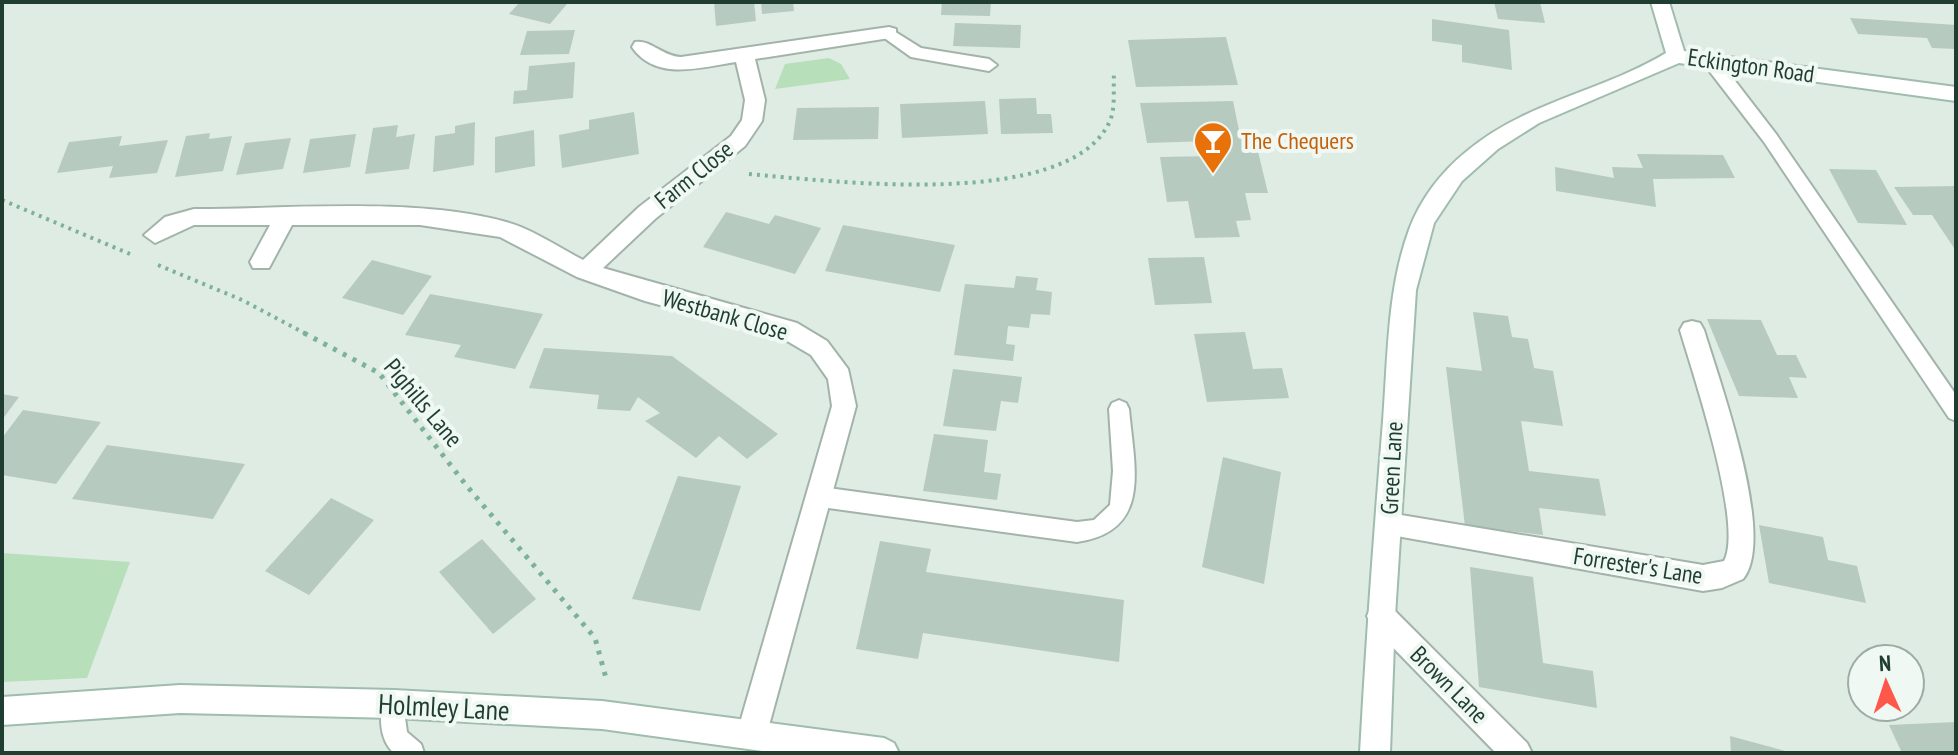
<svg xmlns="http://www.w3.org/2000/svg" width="1958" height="755" font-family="'PT Sans Narrow',sans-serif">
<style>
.green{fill:#b6dfba}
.building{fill:#b7cabf}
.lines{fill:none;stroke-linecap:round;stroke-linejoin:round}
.lane-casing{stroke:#a2b4aa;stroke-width:4}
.street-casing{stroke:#a2b4aa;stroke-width:4}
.secondary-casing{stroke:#9fbcad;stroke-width:4}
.path-far1{stroke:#7cb298;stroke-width:4;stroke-dasharray:3 5;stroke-linecap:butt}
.path{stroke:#7cb298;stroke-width:5;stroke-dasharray:4 7;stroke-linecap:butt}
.lane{fill:#fff;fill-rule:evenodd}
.street{fill:#fff;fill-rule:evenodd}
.secondary{fill:#fff;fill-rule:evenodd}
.labels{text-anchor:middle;stroke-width:8;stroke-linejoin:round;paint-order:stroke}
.street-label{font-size:24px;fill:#1f3d30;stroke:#f0f8f3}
.food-label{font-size:24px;fill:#c56008;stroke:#f0f8f3;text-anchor:start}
.near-street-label{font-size:28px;fill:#1f3d30;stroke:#f0f8f3}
</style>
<rect width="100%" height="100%" fill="#dfece4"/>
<!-- green -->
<g class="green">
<path d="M829,58L841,64L850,79L775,89L785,64Z"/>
<path d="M2,553L130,562L87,678L2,682Z"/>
</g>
<!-- building -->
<g class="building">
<path d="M520,2H560L567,4L550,24L509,14Z"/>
<path d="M714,2H754L756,21L716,26Z"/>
<path d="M761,2H793L794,11L762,14Z"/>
<path d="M942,2H991L990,16L941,15Z"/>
<path d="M1494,2H1540L1545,23L1498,19Z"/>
<path d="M1850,18L1956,25V49L1932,48L1927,38L1858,34Z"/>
<path d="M1432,19L1509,30L1512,70L1462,62V45L1432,41Z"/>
<path d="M955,23L1021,25L1020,48L953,46Z"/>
<path d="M575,30L569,54L520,55L527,31Z"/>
<path d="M1226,37L1238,85L1136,87L1128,40Z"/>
<path d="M575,62L573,98L513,104L514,91L527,90L529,66Z"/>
<path d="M1036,98L1037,114H1051L1053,133L1001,134L999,99Z"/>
<path d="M985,101L988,134L902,138L900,104Z"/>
<path d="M1233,101L1240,135H1254L1268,193H1245L1251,220L1236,221L1240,237L1195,238L1188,201L1167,202L1160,157L1212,156L1209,141L1147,143L1140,103Z"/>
<path d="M879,107L878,139L793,140L797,108Z"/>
<path d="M634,112L639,154L562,168L559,135L589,129V120Z"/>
<path d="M475,122L474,165L433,172L435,136L455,133V126Z"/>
<path d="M398,125L396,137L415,134L409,169L365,174L373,128Z"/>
<path d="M534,130L535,166L495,173V137Z"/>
<path d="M210,133L209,139L232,136L223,171L175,177L186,136Z"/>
<path d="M356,134L350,167L303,173L310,139Z"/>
<path d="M122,136L119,146L168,140L157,173L109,178L113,166L57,173L69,142Z"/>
<path d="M291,138L283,169L236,175L245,143Z"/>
<path d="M1637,154L1723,155L1735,178L1653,179L1656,207L1556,191L1555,167L1614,178L1612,167L1643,168Z"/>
<path d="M1829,169L1876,170L1907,225L1858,223Z"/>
<path d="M1956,186V251L1932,215H1913L1894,187Z"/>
<path d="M726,212L769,224L775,215L821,228L795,274L703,247Z"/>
<path d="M843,225L955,245L940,292L825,271Z"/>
<path d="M1204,257L1212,303L1155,305L1148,258Z"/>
<path d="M372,260L432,276L403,315L342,298Z"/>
<path d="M1016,276L1038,278L1036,290L1052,292L1050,315L1031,314L1029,328L1008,326L1006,344L1015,345L1013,361L954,355L965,284L1014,288Z"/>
<path d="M430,294L543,314L515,369L454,357L461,345L405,335Z"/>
<path d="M1473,312L1508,316L1512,337L1528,339L1534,368L1553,371L1563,426L1521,421L1529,471L1599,479L1606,516L1539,508L1543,535L1465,526L1446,367L1482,371Z"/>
<path d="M1707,319L1761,320L1777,355H1796L1807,378L1789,377L1798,398L1739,396Z"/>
<path d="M1245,332L1253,369L1282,368L1289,398L1207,402L1194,334Z"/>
<path d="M544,348L672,356L778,434L747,459L719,436L696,458L645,421L660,413L638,397L630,411L597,409L599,395L529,388Z"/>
<path d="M953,369L1022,377L1018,403L1001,401L996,431L943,426Z"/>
<path d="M2,394L19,397L2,420Z"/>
<path d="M23,410L101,422L56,484L2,475V438Z"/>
<path d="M934,434L988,440L984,472L1001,474L997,500L923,491Z"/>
<path d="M107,445L245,464L213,519L72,499Z"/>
<path d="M1223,457L1281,472L1264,584L1202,567Z"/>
<path d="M678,476L741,486L700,611L632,599Z"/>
<path d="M331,498L374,520L309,595L265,571Z"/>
<path d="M1759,525L1823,537L1828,560L1857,566L1866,603L1769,583Z"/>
<path d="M482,539L536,599L493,634L439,572Z"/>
<path d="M880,541L931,549L926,572L1124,600L1119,662L923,633L918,659L856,649Z"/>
<path d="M1470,567L1533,577L1543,663L1593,671L1597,708L1479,687Z"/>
<path d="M1956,722V753H1902L1889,725Z"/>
<path d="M1730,736L1789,752V753H1731Z"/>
</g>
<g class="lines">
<!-- lane casing -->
<g class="lane-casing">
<g id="lane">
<path d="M889,28L921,48L989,59L997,65L989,71L911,57L883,37L881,33Z"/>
<path d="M1713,58L1719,60L1776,134L1956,395V421L1949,418L1764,142L1707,68V60Z"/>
<path d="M1119,400L1126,403L1129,409C1134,467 1153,531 1077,542L821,507L813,504L810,497L813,490L821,487L1077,522L1094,520L1110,505L1113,471L1109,409L1112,403Z"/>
<path d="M394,692L402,696L407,732L421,744L424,753H394C379,740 378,713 386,696Z"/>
</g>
</g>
<!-- street casing -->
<g class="street-casing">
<g id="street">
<path d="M889,27L896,29V37L755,59L765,100L762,121L745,146L655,219L603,268L797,323L827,341L848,369L856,406L767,733L762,743L752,748L742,743L737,733L832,406L828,379L811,355L782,338L645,301L577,277L500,237L420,225H292L269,268H253L250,262L270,225H194L155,243L144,235L165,217L194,209C289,209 416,197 506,222C532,229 558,247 583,260L639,207L731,136L742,120L745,100L736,62C702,67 656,82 632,47L635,42C650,39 662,56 681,57Z"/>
<path d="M1692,321L1700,323L1704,330C1719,380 1777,538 1743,579L1722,588L1703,591L1380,533L1376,525L1380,517L1389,513L1703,565L1724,561C1744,525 1693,374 1680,330L1684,323Z"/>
<path d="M1381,603L1391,607L1527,743L1532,753H1496L1371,625L1367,616L1371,607Z"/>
</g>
</g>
<!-- secondary casing -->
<g class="secondary-casing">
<g id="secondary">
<path d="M1651,2H1669L1684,51L1956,87V101L1679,63L1539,123L1498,149L1462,181L1434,223L1416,290L1395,616L1390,753H1360C1366,642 1374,532 1383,421C1388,357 1387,290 1409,230C1420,200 1441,172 1466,152C1525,102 1601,92 1666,53Z"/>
<path d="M180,685L394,690L602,701L884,738L894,743L899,753H776L602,729L394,718L180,713L2,725V697Z"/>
</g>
</g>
<!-- path-far1 -->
<g class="path-far1">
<path d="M749,174C831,181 1066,211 1109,123C1116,109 1113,89 1114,74"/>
<path d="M2,200L130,254"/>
<path d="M158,265L242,300L308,335"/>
</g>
<!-- path -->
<path class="path" d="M304,333L379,373L466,485L595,638L606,678"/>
<!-- lane -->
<use href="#lane" class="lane"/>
<!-- street -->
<use href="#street" class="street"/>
<!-- secondary -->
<use href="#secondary" class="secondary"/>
</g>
<!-- icons -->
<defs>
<g id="bar-pin" transform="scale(2)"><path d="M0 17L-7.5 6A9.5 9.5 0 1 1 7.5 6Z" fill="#e8710a" stroke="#f0f8f3"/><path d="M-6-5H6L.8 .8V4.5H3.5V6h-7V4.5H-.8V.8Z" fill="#fff"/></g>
</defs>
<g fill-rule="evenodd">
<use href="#bar-pin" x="1213" y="141"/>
</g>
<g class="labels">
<!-- street labels -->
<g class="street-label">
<text transform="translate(1751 66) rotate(8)" y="8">Eckington Road</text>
<text transform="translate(694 175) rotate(-39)" y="8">Farm Close</text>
<text transform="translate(725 315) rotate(16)" y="8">Westbank Close</text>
<text transform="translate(423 403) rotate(50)" y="8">Pighills Lane</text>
<text transform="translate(1392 468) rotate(-87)" y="8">Green Lane</text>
<text transform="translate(1638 566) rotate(9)" y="8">Forrester's Lane</text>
<text transform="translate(1449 685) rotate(45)" y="8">Brown Lane</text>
</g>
<!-- food labels -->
<g class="food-label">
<text x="1241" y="149">The Chequers</text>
</g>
<!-- near-street labels -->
<g class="near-street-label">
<text transform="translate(444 707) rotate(3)" y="10">Holmley Lane</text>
</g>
</g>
<!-- border -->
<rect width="1958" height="755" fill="none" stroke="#1f3d30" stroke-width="8"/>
<!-- north arrow -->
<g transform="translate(1886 683) rotate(357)"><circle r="38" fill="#f0f8f3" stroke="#9cada5" stroke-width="2"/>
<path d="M0-6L14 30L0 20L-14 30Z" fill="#fe584a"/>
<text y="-12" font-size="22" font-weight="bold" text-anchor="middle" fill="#1f3d30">N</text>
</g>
</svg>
